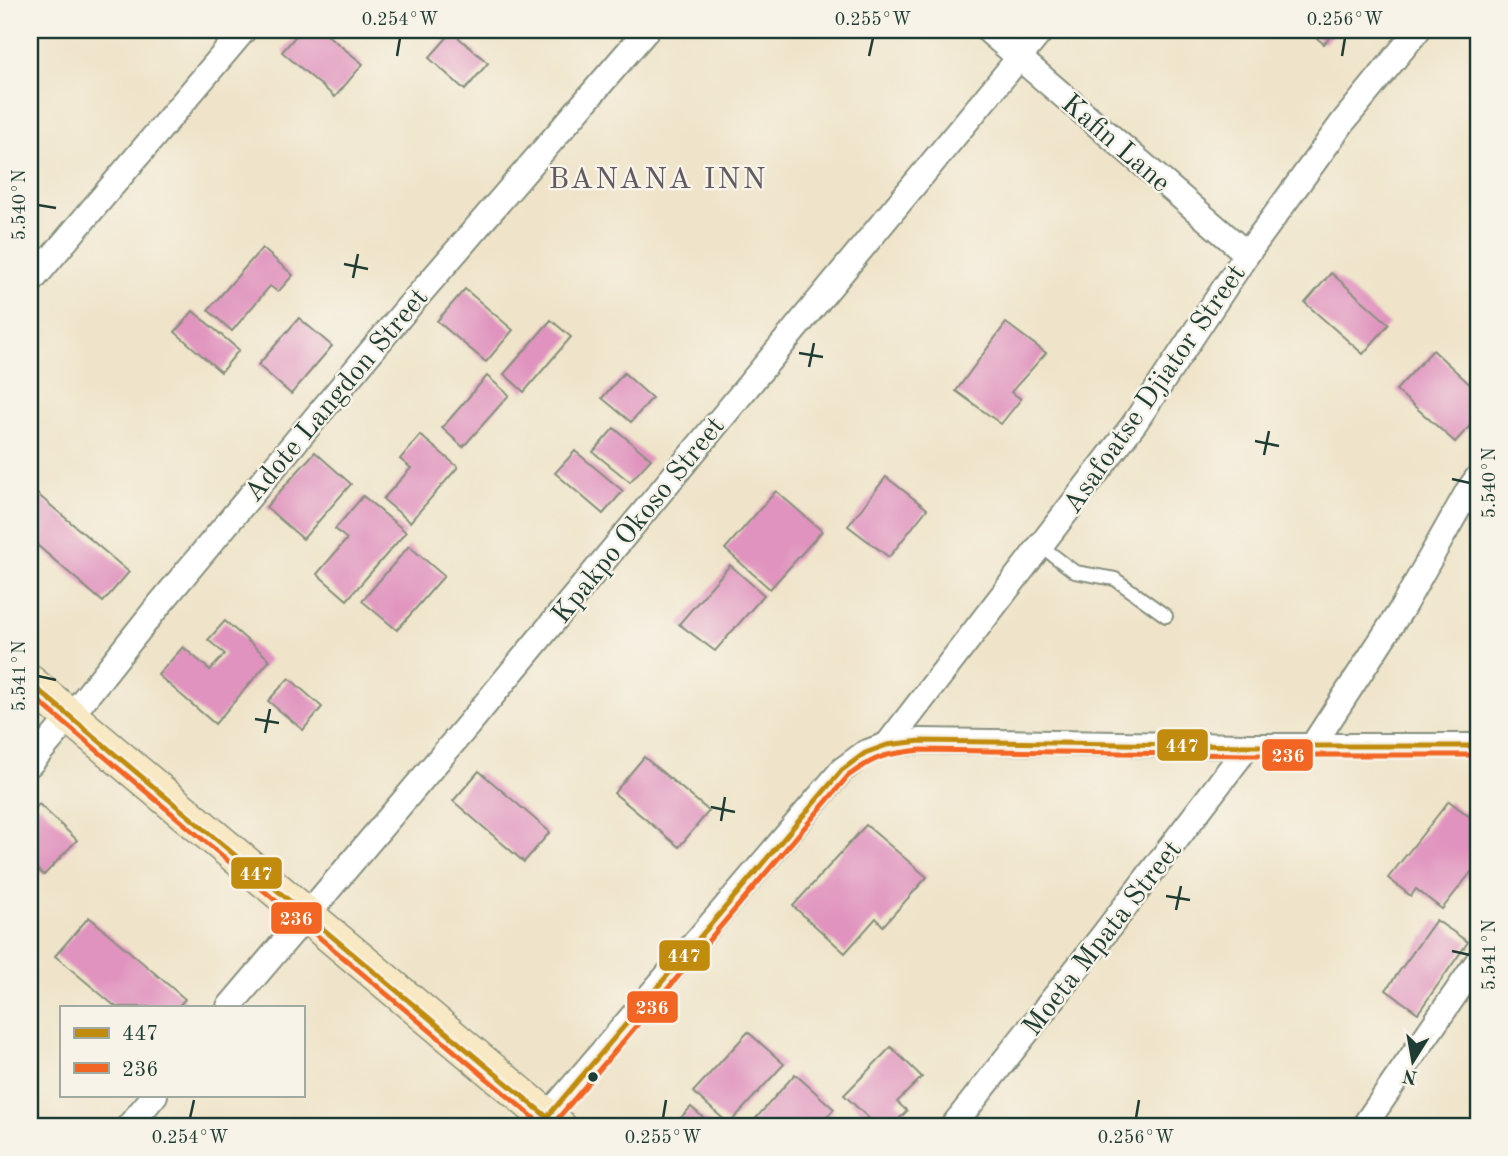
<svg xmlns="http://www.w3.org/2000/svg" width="1508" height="1156" font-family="'Old Standard TT',serif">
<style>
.building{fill:#e093be}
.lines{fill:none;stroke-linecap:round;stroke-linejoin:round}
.lane-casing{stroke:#87907e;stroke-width:16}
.street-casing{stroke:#87907e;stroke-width:28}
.secondary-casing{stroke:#87907e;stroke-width:38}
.lane{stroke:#fff;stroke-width:12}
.street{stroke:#fff;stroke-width:24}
.secondary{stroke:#f8e8c3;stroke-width:35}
.bus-1-casing{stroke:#f7f3e8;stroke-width:10}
.bus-2-casing{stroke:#f7f3e8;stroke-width:10}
.bus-1{stroke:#c18c0d;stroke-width:5}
.bus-2{stroke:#f26522;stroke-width:5}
.ticks{fill:none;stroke:#1f3d34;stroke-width:2.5}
.bus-dot{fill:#1f3d34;stroke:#f7f3e8;stroke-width:2.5}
.labels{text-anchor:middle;stroke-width:5;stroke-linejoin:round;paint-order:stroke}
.street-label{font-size:28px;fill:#1f3d34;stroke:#f7f3e8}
.neighbourhood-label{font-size:30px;letter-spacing:2px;fill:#635b64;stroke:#f7f3e8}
.line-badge{stroke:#f7f3e8;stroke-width:2.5}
.badge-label{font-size:19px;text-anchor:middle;font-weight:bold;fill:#fff}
.neatline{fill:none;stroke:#1f3d34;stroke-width:2.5}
.ticks-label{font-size:18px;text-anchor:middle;fill:#1f3d34}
</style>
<rect width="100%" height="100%" fill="#f7f3e8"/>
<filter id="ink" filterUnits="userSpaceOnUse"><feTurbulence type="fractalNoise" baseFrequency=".0143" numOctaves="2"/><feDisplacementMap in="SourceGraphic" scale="14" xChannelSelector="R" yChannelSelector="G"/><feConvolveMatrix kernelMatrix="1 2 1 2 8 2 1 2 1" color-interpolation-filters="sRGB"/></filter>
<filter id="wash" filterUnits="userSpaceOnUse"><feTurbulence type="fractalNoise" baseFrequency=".00686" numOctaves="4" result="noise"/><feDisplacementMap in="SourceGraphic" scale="28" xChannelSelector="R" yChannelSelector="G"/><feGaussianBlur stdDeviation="1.57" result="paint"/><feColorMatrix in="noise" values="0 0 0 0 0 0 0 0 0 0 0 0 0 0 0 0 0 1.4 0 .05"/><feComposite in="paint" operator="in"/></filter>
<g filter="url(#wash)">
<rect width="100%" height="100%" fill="#efe4c9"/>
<g id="blocks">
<!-- building -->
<g class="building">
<path d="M301,30H321L363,64L335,97L282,52Z"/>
<path d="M1307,30H1336L1324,44Z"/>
<path d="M452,32L488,63L465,90L429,58Z"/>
<path d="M262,248L293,275L278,292L270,286L232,331L208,310Z"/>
<path d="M1331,273L1389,324L1363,354L1305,303Z"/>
<path d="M465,289L513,330L486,362L437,321Z"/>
<path d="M193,311L239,350L221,372L175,332Z"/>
<path d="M299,318L332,346L291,394L258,365Z"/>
<path d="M551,320L571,337L524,392L504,374Z"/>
<path d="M1006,323L1046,353L1011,392L1021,399L1001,424L956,391Z"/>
<path d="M1433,350L1478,392V417L1455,442L1396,390Z"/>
<path d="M624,373L652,398L631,422L602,398Z"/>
<path d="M487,376L509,395L463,447L442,428Z"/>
<path d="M614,428L651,459L630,482L593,452Z"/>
<path d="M420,435L458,467L410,522L383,499L411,468L400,459Z"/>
<path d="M575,451L623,491L603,514L555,473Z"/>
<path d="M315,452L351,484L303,539L266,507Z"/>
<path d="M886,477L927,509L889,557L848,526Z"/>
<path d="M776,491L822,531L770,589L725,549Z"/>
<path d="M35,492L129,572L103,602L30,539V498Z"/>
<path d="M363,496L406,532L347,600L317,574L347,539L335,529Z"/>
<path d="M409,546L444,576L397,630L362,601Z"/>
<path d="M730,565L764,595L715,651L679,624Z"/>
<path d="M225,621L270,660L215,724L158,675L183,647L210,670L225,654L208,640Z"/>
<path d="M289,678L322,707L303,730L268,701Z"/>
<path d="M644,757L709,811L679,847L614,793Z"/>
<path d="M479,771L550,832L524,862L453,801Z"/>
<path d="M1449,801L1475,821L1478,817V868L1476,866L1442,909L1416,889L1411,896L1388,878Z"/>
<path d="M39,804L77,840L44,875L30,863V814Z"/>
<path d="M866,825L927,877L883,926L876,918L845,953L793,906Z"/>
<path d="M89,917L185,999L178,1007H116L55,956Z"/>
<path d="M1436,920L1468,942L1418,1013L1386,990Z"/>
<path d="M748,1032L784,1064L729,1124L693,1092Z"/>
<path d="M891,1047L922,1077L897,1102L907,1111L892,1126H877L844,1095Z"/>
<path d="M795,1074L834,1109L819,1126H752L750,1125Z"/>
<path d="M691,1107L713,1126H673Z"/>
</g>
</g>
</g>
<g filter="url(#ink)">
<use href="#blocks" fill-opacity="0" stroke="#87907e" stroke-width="2"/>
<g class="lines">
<!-- lane casing -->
<g class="lane-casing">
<path id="lane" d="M1041,546L1075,572L1115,579L1166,616"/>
</g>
<!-- street casing -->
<g class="street-casing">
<g id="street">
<path d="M987,30L1247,254"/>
<path d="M30,283L244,30"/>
<path d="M887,745L1134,424L1247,254L1343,122L1418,30"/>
<path d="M1313,745L1401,610L1468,491L1478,477"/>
<path d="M30,764L70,717L154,611L404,312L647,30"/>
<path d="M229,1007L468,725L1042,30"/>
<path d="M129,1126L155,1095"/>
<path d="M539,1126L842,770L865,753L887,745L921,741L1248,746H1478"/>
<path d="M953,1126L1101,938L1248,746"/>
<path d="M1364,1126L1478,961"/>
</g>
</g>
<!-- secondary casing -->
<g class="secondary-casing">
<path id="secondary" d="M30,683L558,1126"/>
</g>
<!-- lane -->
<use href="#lane" class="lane"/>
<!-- street -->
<use href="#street" class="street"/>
<!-- secondary -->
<use href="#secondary" class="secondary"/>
<!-- bus-1 casing -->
<g class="bus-1-casing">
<path id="bus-1" d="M30,683L547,1117L842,770L865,753L887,745L921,741L1248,746H1478"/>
</g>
<!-- bus-2 casing -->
<g class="bus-2-casing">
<path id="bus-2" d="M30,694L541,1124L547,1126L554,1123L848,776C877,755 886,754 921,750L1248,755H1478"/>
</g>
<!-- bus-1 -->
<use href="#bus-1" class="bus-1"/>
<!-- bus-2 -->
<use href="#bus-2" class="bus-2"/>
</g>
</g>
<!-- ticks -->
<path class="ticks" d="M397,56L400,38M869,56L873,38M1342,56L1345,38M38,205L56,208M344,264L368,269M353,278L358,254M799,353L823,357M809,367L814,343M1255,441L1279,446M1264,455L1269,431M1452,479L1470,483M38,676L56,680M255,719L279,723M265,733L270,709M711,807L735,812M721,821L725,797M1166,896L1190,900M1176,910L1181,886M1452,951L1470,955M190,1118L194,1100M663,1118L666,1100M1136,1118L1139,1100"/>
<!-- markers -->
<circle class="bus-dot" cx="593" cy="1077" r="6"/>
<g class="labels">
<!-- street labels -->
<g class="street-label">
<text transform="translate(1117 142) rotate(41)" y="10">Kafin Lane</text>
<text transform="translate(1153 388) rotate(-55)" y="10">Asafoatse Djiator Street</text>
<text transform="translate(335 394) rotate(-50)" y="10">Adote Langdon Street</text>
<text transform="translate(637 519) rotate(-51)" y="10">Kpakpo Okoso Street</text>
<text transform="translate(1101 937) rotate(-52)" y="10">Moeta Mpata Street</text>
</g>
<!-- neighbourhood labels -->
<g class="neighbourhood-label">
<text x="658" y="188">BANANA INN</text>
</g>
</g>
<g class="line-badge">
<rect x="1156" y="728" width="53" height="34" rx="7" fill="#c18c0d"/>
<rect x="1261" y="738" width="53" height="34" rx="7" fill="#f26522"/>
<rect x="230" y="856" width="53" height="34" rx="7" fill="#c18c0d"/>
<rect x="270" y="901" width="53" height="34" rx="7" fill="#f26522"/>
<rect x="658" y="939" width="53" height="33" rx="7" fill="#c18c0d"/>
<rect x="626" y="990" width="53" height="34" rx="7" fill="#f26522"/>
</g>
<g class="badge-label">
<text x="1182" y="752">447</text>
<text x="1288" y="762">236</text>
<text x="256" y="880">447</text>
<text x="296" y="925">236</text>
<text x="684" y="962">447</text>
<text x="652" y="1014">236</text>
</g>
<!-- margin -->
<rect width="1508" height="1156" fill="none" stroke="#f7f3e8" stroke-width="77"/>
<!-- legend -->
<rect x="60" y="1006" width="245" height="91" fill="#f7f3e8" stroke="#a1aaa0" stroke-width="2"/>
<rect x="74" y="1028" width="35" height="10" fill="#c18c0d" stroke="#a1aaa0" stroke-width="2"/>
<text x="122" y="1040" font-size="21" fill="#1f3d34">447</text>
<rect x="74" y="1063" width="35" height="10" fill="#f26522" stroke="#a1aaa0" stroke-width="2"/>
<text x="122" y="1076" font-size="21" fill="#1f3d34">236</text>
<!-- north arrow -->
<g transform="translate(1413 1061) rotate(191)" stroke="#f7f3e8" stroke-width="5" paint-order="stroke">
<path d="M0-5L12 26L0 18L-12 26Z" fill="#1f3d34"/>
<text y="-10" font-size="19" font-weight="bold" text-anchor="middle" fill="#1f3d34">N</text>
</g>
<rect x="38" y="38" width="1432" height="1080" class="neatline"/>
<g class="ticks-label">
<text x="400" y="25">0.254°W</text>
<text x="873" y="25">0.255°W</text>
<text x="1345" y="25">0.256°W</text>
<text transform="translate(19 205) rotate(-90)" y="6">5.540°N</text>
<text transform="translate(1489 483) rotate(-90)" y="6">5.540°N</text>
<text transform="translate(19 676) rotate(-90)" y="6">5.541°N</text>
<text transform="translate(1489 955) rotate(-90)" y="6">5.541°N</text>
<text x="190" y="1143">0.254°W</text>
<text x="663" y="1143">0.255°W</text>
<text x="1136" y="1143">0.256°W</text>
</g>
</svg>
